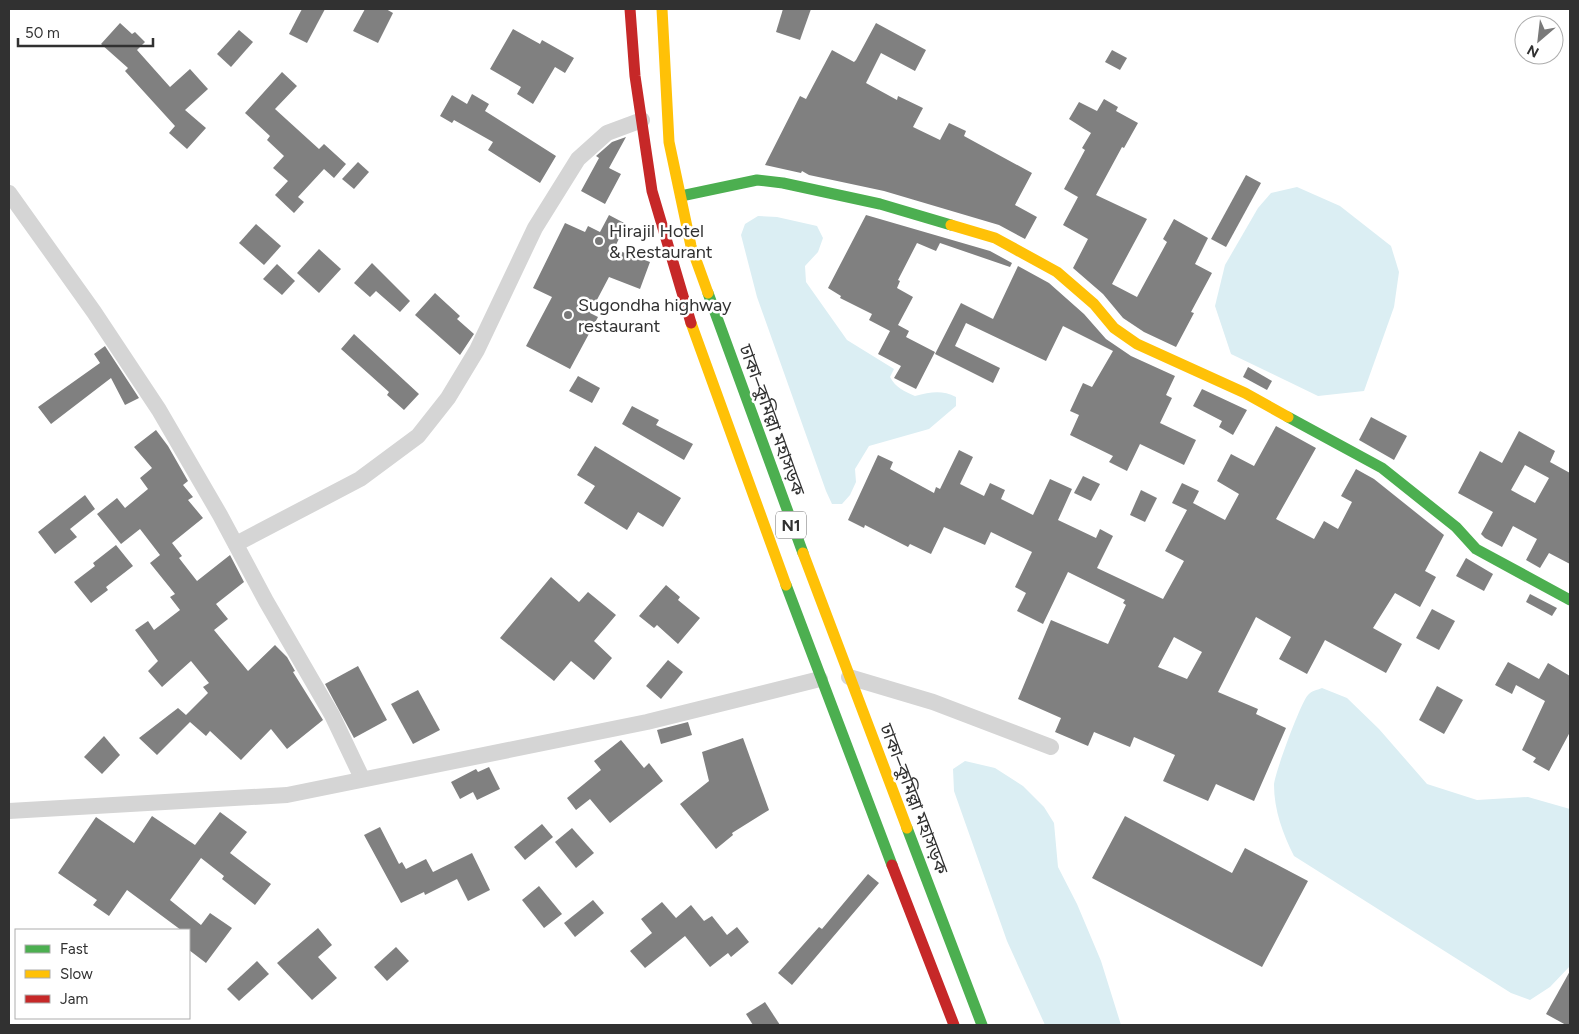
<svg xmlns="http://www.w3.org/2000/svg" width="1579" height="1034" font-family="Figtree,'Noto Sans Bengali',sans-serif">
<style>
.water{fill:#dbeef3}
.building{fill:#808080;fill-rule:evenodd}
.lines{fill:none;stroke-linecap:round;stroke-linejoin:round}
.street{stroke:#d5d5d5;stroke-width:16}
.fast{stroke:#4caf50;stroke-width:11}
.slow{stroke:#ffc107;stroke-width:11}
.jam{stroke:#c62828;stroke-width:11}
.poi-dot{fill:#797979;stroke:#fff;stroke-width:2}
.labels{text-anchor:middle;stroke-width:5;stroke-linejoin:round;paint-order:stroke}
.shield{fill:#fff;stroke:#6f6f6f;stroke-width:1}
.shield-label{font-size:16px;font-weight:bold;fill:#313131}
.poi-label{font-size:18px;fill:#313131;stroke:#fff;text-anchor:start}
.street-label{font-size:18px;fill:#313131;stroke:#fff}
</style>
<rect width="100%" height="100%" fill="#fff"/>
<!-- water -->
<g class="water">
<path d="M1297,187L1340,206L1391,246L1399,272L1394,307L1364,391L1318,396L1231,354L1215,306L1225,265L1258,208L1271,193Z"/>
<path d="M758,216L777,217L817,226L823,238L818,252L805,266L806,282L847,340L894,369L890,377C896,388 904,391 915,396C931,392 942,390 956,397V406L929,429L869,446L855,469L856,482L850,495L842,504H832L826,491L757,297L741,235L745,224Z"/>
<path d="M1322,688L1347,698L1379,729L1427,784L1477,800L1528,797L1570,809V966L1550,987L1530,1000L1511,993L1294,856C1283,834 1274,810 1274,785C1274,775 1301,702 1308,695C1311,691 1317,690 1322,688Z"/>
<path d="M965,761L995,768L1023,786L1044,807L1054,823L1058,867L1077,904L1101,961L1121,1025H1045L1007,941L954,791L953,769Z"/>
</g>
<!-- building -->
<g class="building">
<path d="M302,9H325L307,43L289,34Z"/>
<path d="M365,9H386L393,13L378,43L353,31Z"/>
<path d="M783,9H811L800,40L776,32Z"/>
<path d="M120,23L132,34L135,32L145,42L137,50L170,87L190,69L208,89L185,110L206,128L187,149L169,133L175,126L125,71L128,68L101,44Z"/>
<path d="M876,23L926,50L915,71L881,53L866,83L897,100L898,96L923,108L913,127L940,140L949,123L966,131L964,136L1032,173L1015,205L1037,217L1025,239L999,225L884,191L809,175L802,171L801,173L765,165L800,96L806,99L832,50L854,62L856,60Z"/>
<path d="M513,29L540,44L542,40L574,58L565,73L555,67L533,104L517,94L521,87L490,69Z"/>
<path d="M239,30L253,42L231,67L217,54Z"/>
<path d="M1112,50L1127,58L1120,70L1105,62Z"/>
<path d="M282,72L297,86L275,109L319,149L324,144L346,164L334,178L324,169L298,197L304,202L294,213L275,195L288,181L273,168L284,156L267,140L270,136L245,113Z"/>
<path d="M472,94L489,104L485,111L556,156L540,183L488,150L493,142L454,120L452,123L440,116L452,95L467,104Z"/>
<path d="M1104,99L1118,107L1116,111L1138,123L1124,148L1122,147L1096,195L1147,219L1112,284L1137,297L1167,242L1163,239L1174,219L1208,238L1195,264L1212,273L1191,312L1194,313L1176,347L1144,332L1123,318L1103,294L1073,268L1088,239L1063,225L1078,197L1064,189L1085,150L1082,148L1091,133L1069,119L1079,102L1097,111Z"/>
<path d="M626,137L609,168L621,174L605,204L581,191L599,158L596,156L612,142Z"/>
<path d="M358,162L369,172L354,189L342,179Z"/>
<path d="M1246,175L1261,183L1226,247L1211,239Z"/>
<path d="M609,215L626,224L614,249L650,262L640,289L609,277L590,313L598,317L570,369L526,346L552,297L533,288L565,223L585,232L588,226L600,232Z"/>
<path d="M866,215L990,251L1012,263L1010,267L940,243L936,251L917,243L898,280L900,281L897,288L913,297L898,325L909,331L906,337L935,352L916,389L894,378L901,366L878,354L890,331L869,320L872,314L840,298L841,296L828,288Z"/>
<path d="M256,224L281,246L264,265L239,243Z"/>
<path d="M319,249L341,269L319,293L297,273Z"/>
<path d="M372,263L410,301L400,312L376,291L370,297L354,283Z"/>
<path d="M277,264L295,281L282,295L263,279Z"/>
<path d="M1018,266L1049,283L1084,314L1106,339L1131,356L1175,376L1166,395L1172,398L1160,423L1196,440L1184,465L1140,444L1127,471L1109,462L1113,456L1070,435L1079,415L1070,411L1083,383L1092,387L1113,351L1063,326L1046,361L966,323L955,346L1000,368L993,383L935,354L961,303L993,319Z"/>
<path d="M435,293L460,316L457,319L474,334L460,355L415,315Z"/>
<path d="M354,334L419,394L404,410L387,395L389,392L341,349Z"/>
<path d="M105,346L139,398L125,405L111,378L51,424L38,407L100,363L94,354Z"/>
<path d="M1248,367L1272,381L1267,390L1243,377Z"/>
<path d="M578,376L600,388L592,403L569,391Z"/>
<path d="M1202,389L1247,410L1233,435L1219,427L1222,421L1193,406Z"/>
<path d="M632,406L659,420L656,425L693,444L684,460L622,424Z"/>
<path d="M1371,417L1407,436L1394,460L1359,440Z"/>
<path d="M1276,426L1316,448L1276,519L1314,539L1324,521L1338,529L1352,502L1341,496L1356,469L1374,479L1444,535L1425,571L1436,577L1420,607L1395,593L1373,628L1402,644L1386,673L1325,640L1307,674L1279,659L1291,637L1256,617L1218,692L1258,709L1256,714L1286,728L1254,801L1216,784L1208,801L1163,781L1175,755L1134,737L1130,747L1094,732L1088,746L1055,732L1061,718L1018,699L1051,620L1108,644L1126,605L1123,603L1125,600L1068,572L1043,624L1017,611L1026,593L1015,587L1032,552L991,532L985,545L944,527L931,554L910,544L908,547L865,525L864,528L848,520L878,455L893,462L890,469L934,493L936,487L940,489L959,450L973,457L960,484L984,496L990,483L1005,490L1001,499L1033,515L1050,479L1072,489L1058,520L1096,538L1100,529L1113,536L1097,568L1163,599L1184,561L1165,551L1187,510L1172,503L1182,483L1199,491L1193,503L1225,520L1239,494L1217,481L1231,454L1254,466ZM1174,637L1202,652L1187,679L1158,667Z"/>
<path d="M156,430L168,446L188,481L183,485L193,497L188,500L203,518L172,543L182,556L179,558L197,581L230,555L244,582L216,604L228,619L214,630L248,671L275,645L287,657L295,671L293,672L323,720L287,749L271,729L241,760L210,731L206,736L190,722L157,755L139,738L178,708L186,715L208,693L203,687L209,683L191,661L162,687L148,671L158,661L135,630L148,621L154,630L180,610L170,597L175,594L150,563L160,555L140,529L121,544L97,514L117,498L125,508L148,489L140,478L152,468L134,447Z"/>
<path d="M1519,431L1555,451L1550,462L1570,473V564L1549,553L1540,568L1526,560L1537,539L1513,526L1502,547L1485,538L1481,534L1493,512L1458,493L1480,451L1502,463ZM1525,465L1549,478L1535,503L1511,490Z"/>
<path d="M595,446L681,498L663,527L638,512L627,530L584,503L595,486L577,475Z"/>
<path d="M1083,476L1100,484L1091,501L1074,493Z"/>
<path d="M1141,490L1157,498L1145,522L1130,515Z"/>
<path d="M85,495L95,509L70,529L77,537L55,554L38,532Z"/>
<path d="M116,545L133,566L106,587L108,590L91,603L74,582L95,566L93,563Z"/>
<path d="M1466,558L1493,574L1484,591L1456,576Z"/>
<path d="M551,577L579,602L588,592L616,615L594,641L612,658L594,680L571,661L554,681L500,638Z"/>
<path d="M666,585L680,597L678,600L700,618L678,644L657,625L654,628L639,616Z"/>
<path d="M1530,594L1557,608L1552,616L1526,602Z"/>
<path d="M1432,609L1455,621L1439,650L1416,638Z"/>
<path d="M668,660L683,672L661,699L646,686Z"/>
<path d="M1508,662L1539,679L1548,663L1570,676V732L1549,771L1533,762L1536,758L1522,750L1545,701L1516,685L1512,694L1495,685Z"/>
<path d="M358,666L387,720L354,738L325,684Z"/>
<path d="M1437,686L1463,700L1444,734L1419,720Z"/>
<path d="M418,690L440,730L413,744L391,704Z"/>
<path d="M688,722L692,735L661,744L657,730Z"/>
<path d="M104,736L120,755L102,774L84,757Z"/>
<path d="M743,738L769,810L732,833L733,835L716,849L680,804L709,781L702,752Z"/>
<path d="M621,740L644,768L649,763L663,781L610,823L590,799L576,810L567,798L601,770L594,761Z"/>
<path d="M489,767L500,789L477,800L473,792L460,799L451,782L476,769L478,772Z"/>
<path d="M220,812L247,832L230,853L271,884L255,905L222,879L224,876L201,858L170,900L201,925L210,913L232,928L206,963L189,950V930H181L127,890L109,916L93,905L97,900L58,873L96,817L134,843L152,816L195,845Z"/>
<path d="M1125,816L1232,873L1245,848L1308,881L1262,967L1092,878Z"/>
<path d="M542,824L553,837L525,860L514,847Z"/>
<path d="M380,827L399,864L402,862L406,869L426,859L433,872L472,853L490,890L468,901L457,879L425,895L424,892L401,903L364,835Z"/>
<path d="M572,828L594,853L576,868L555,842Z"/>
<path d="M868,874L879,883L792,985L778,973L819,927L822,929Z"/>
<path d="M539,886L562,914L544,928L522,900Z"/>
<path d="M593,900L604,913L575,937L564,923Z"/>
<path d="M662,902L676,918L691,905L704,921L712,916L727,935L737,927L749,942L731,957L728,953L710,967L685,936L645,968L630,951L652,933L641,919Z"/>
<path d="M318,928L332,945L318,957L337,978L312,1000L277,963Z"/>
<path d="M396,947L409,961L387,981L374,967Z"/>
<path d="M257,961L269,974L239,1001L227,989Z"/>
<path d="M1570,971V1025H1566L1546,1014Z"/>
<path d="M765,1002L780,1025H753L746,1014Z"/>
</g>
<g class="lines">
<!-- street -->
<g class="street">
<path d="M9,193L94,312L159,410L220,515L266,601L332,715L362,778"/>
<path d="M236,544L360,479L418,436L448,398L477,350L535,228L578,159L607,133L642,120"/>
<path d="M849,677L933,702L1051,747"/>
<path d="M9,811L287,795L647,722L820,679"/>
</g>
<!-- fast -->
<g class="fast">
<path d="M681,196L757,180L783,183L880,204L951,225"/>
<path d="M708,293L803,553"/>
<path d="M1288,417L1382,468L1456,527L1476,549L1570,600"/>
<path d="M786,585L892,865"/>
<path d="M907,828L982,1025"/>
</g>
<!-- slow -->
<g class="slow">
<path d="M662,9L669,142L691,246L708,293"/>
<path d="M951,225L995,238L1057,272L1094,304L1114,328L1137,344L1245,393L1288,417"/>
<path d="M691,323L786,585"/>
<path d="M803,553L907,828"/>
</g>
<!-- jam -->
<g class="jam">
<path d="M630,9L635,76L652,191L691,323"/>
<path d="M892,865L954,1025"/>
</g>
</g>
<!-- markers -->
<g class="poi-dot">
<circle cx="599" cy="241" r="5"/>
<circle cx="568" cy="315" r="5"/>
</g>
<g class="labels">
<!-- shield labels -->
<rect class="shield" x="776" y="511.5" width="30" height="27" rx="4"/>
<g class="shield-label">
<text x="791" y="531">N1</text>
</g>
<!-- poi labels -->
<g class="poi-label">
<text x="609" y="237">Hirajil Hotel<tspan x="609" dy="21">&amp; Restaurant</tspan></text>
<text x="578" y="311">Sugondha highway<tspan x="578" dy="21">restaurant</tspan></text>
</g>
<!-- street labels -->
<g class="street-label">
<text transform="translate(772 420) rotate(70)" y="6">ঢাকা–কুমিল্লা মহাসড়ক</text>
<text transform="translate(914 799) rotate(69)" y="6">ঢাকা–কুমিল্লা মহাসড়ক</text>
</g>
</g>
<!-- border -->
<rect width="1579" height="1034" fill="none" stroke="#313131" stroke-width="20"/>
<!-- legend -->
<rect x="15" y="929" width="175" height="90" fill="#ffffff" stroke="#adadad"/>
<rect x="25" y="945" width="25" height="8" fill="#4caf50" stroke="#adadad"/>
<text x="60" y="954" font-size="15" fill="#313131">Fast</text>
<rect x="25" y="970" width="25" height="8" fill="#ffc107" stroke="#adadad"/>
<text x="60" y="979" font-size="15" fill="#313131">Slow</text>
<rect x="25" y="995" width="25" height="8" fill="#c62828" stroke="#adadad"/>
<text x="60" y="1004" font-size="15" fill="#313131">Jam</text>
<!-- north arrow -->
<g transform="translate(1539 40) rotate(208)"><circle r="24" fill="#ffffff" stroke="#adadad"/>
<path d="M0-4L9 19L0 12L-9 19Z" fill="#797979"/>
<text y="-8" font-size="14" font-weight="bold" text-anchor="middle" fill="#313131">N</text>
</g>
<!-- scale -->
<path d="M18 38v8h135v-8" fill="none" stroke="#313131" stroke-width="2.5"/>
<text x="25" y="38" font-size="15" fill="#313131" stroke="#ffffff" stroke-width="4" paint-order="stroke">50 m</text>
</svg>
